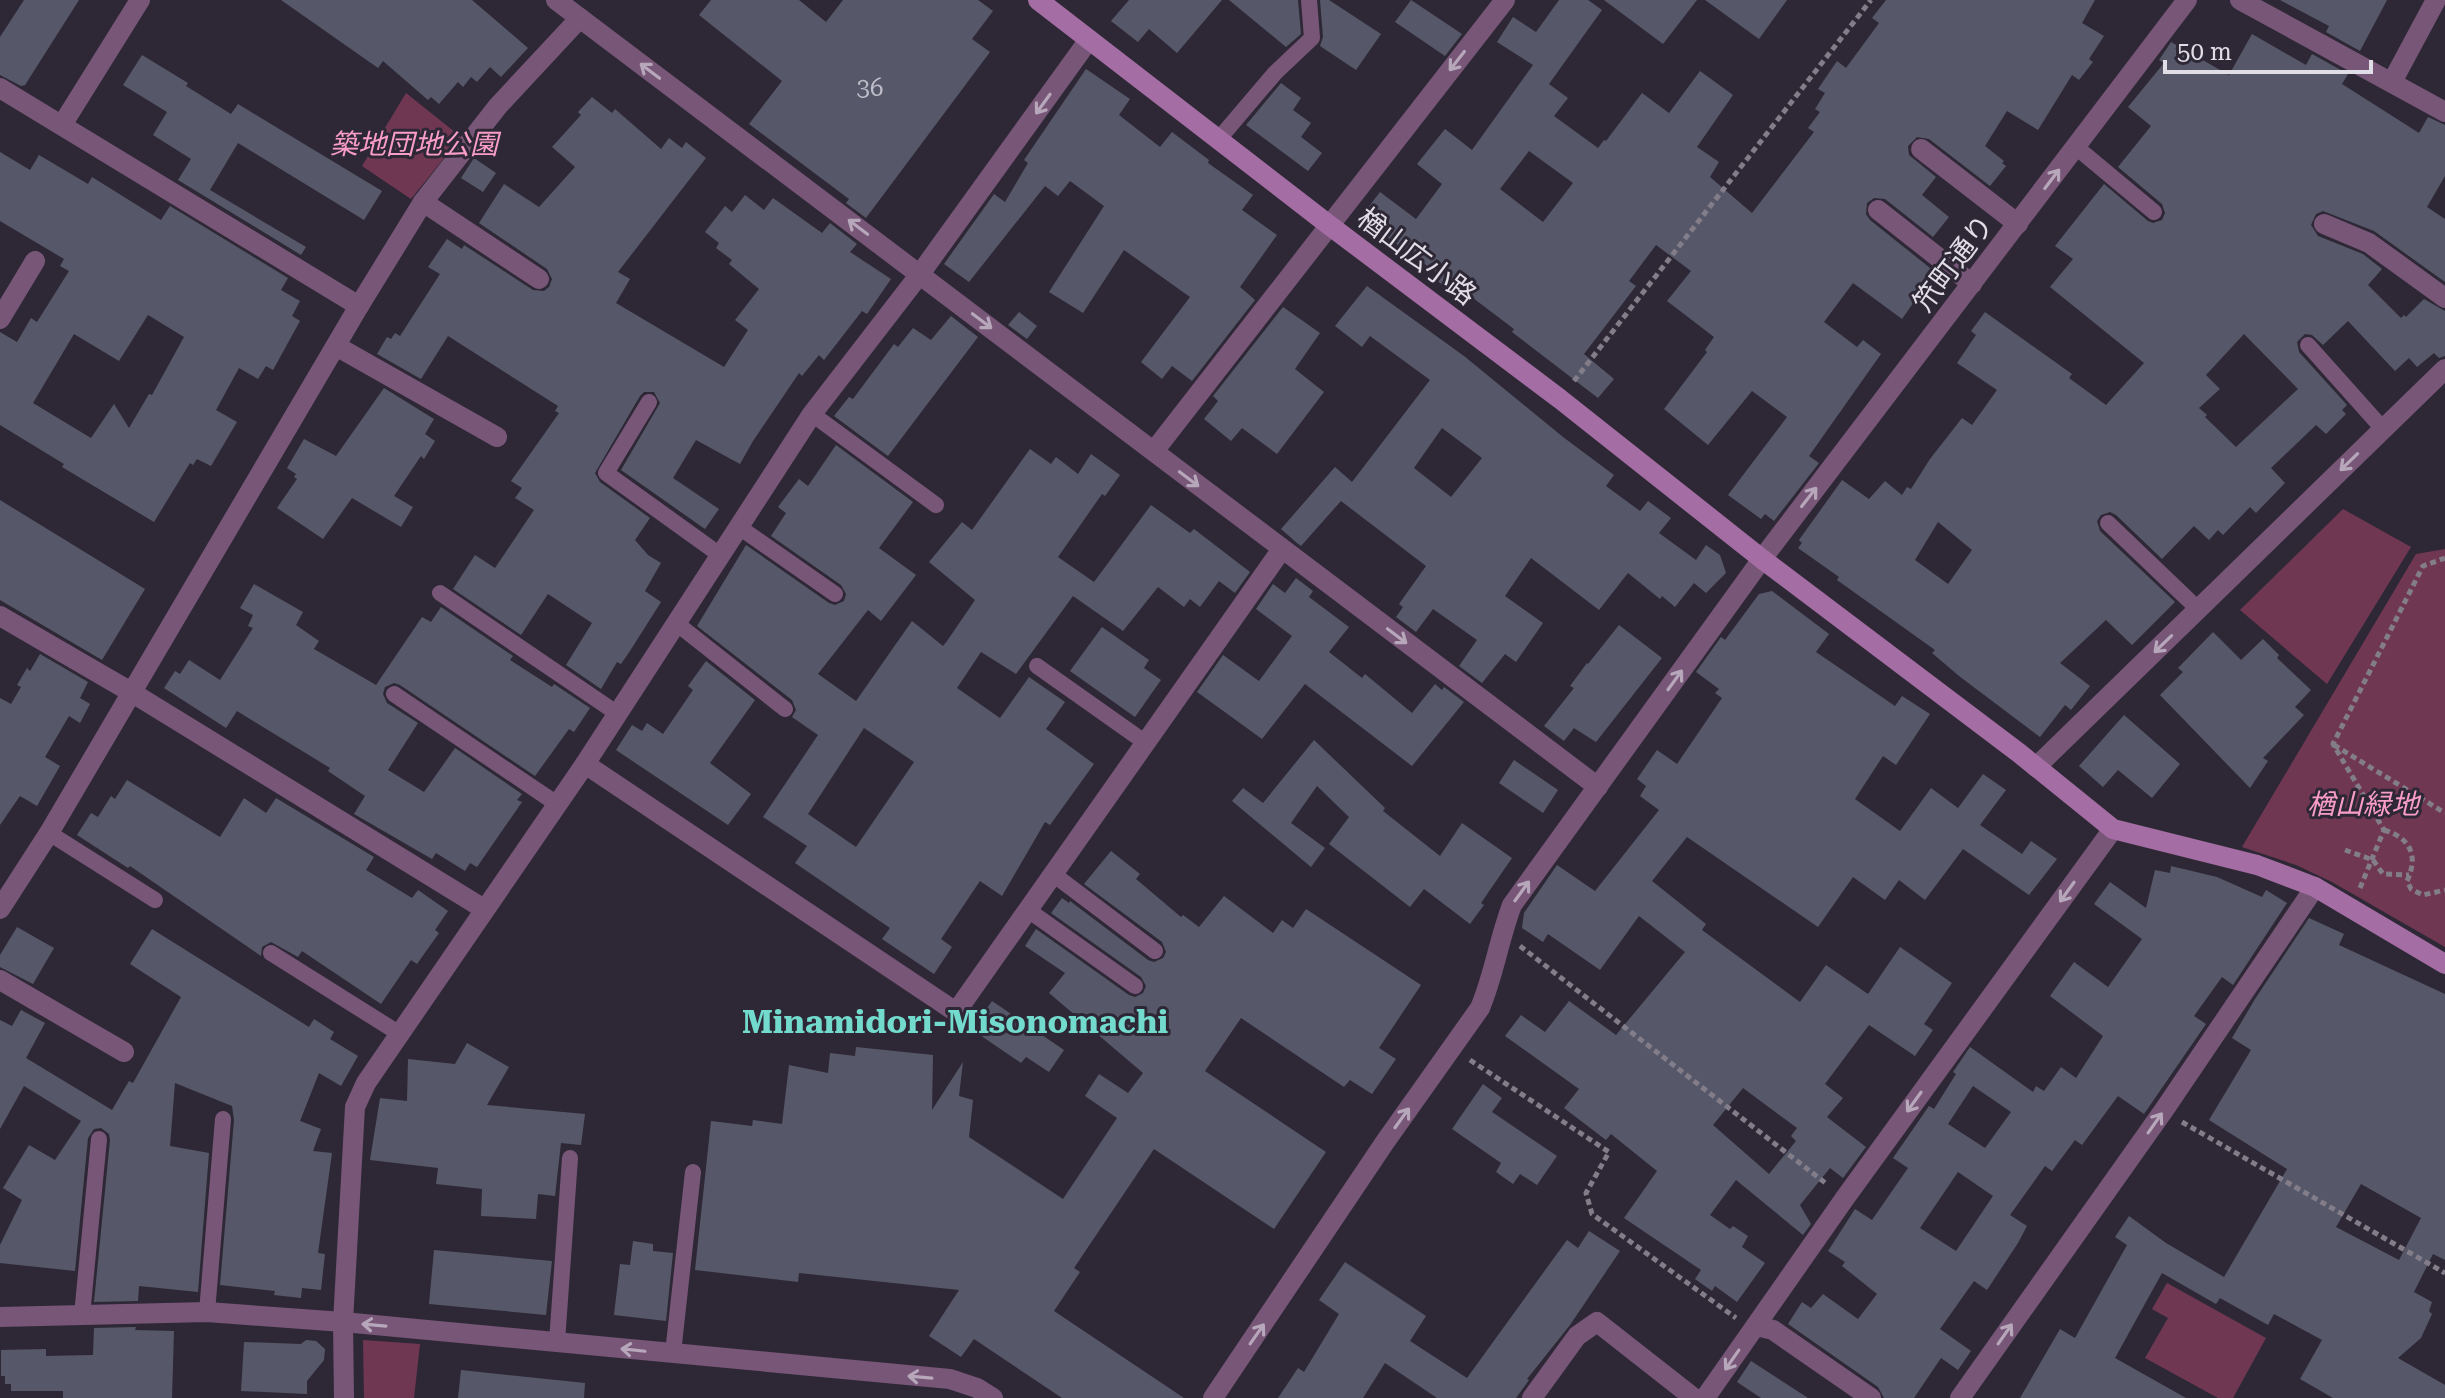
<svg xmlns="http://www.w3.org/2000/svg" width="2445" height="1398" font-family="'Roboto Serif','Noto Sans JP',serif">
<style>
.green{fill:#703753}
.building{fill:#565869;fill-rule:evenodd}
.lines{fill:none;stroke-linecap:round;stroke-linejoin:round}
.path{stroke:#827d89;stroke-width:5;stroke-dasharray:6 4;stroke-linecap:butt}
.lane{stroke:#785678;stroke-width:16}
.street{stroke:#785678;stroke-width:20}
.secondary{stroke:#a46da3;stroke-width:20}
.oneway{stroke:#b7a7bb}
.labels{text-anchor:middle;stroke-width:6;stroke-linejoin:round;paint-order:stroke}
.number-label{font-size:24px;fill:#bebcc8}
.park-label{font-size:28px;font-style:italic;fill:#f99dc8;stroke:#2e2836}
.street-label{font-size:28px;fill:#e1dde7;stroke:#2e2836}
.quarter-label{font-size:32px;font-weight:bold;fill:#72dbcd;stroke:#2e2836}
</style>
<rect width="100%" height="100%" fill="#2e2836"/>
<!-- green -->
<g class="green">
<path d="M406,93L461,137L411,199L362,166Z"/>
<path d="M2343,509L2411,547L2327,684L2240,610Z"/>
<path d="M2445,549V947L2332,882L2296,865L2242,847L2416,554Z"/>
<path d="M2167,1283L2266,1338L2233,1398H2218L2145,1358L2168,1318L2152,1309Z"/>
<path d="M363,1340L420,1344L414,1398H364Z"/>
</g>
<!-- building -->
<g class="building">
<path d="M24,0H79L25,85L21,86L0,75V37Z"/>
<path d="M281,0H472L528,48L501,77L490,67L477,82L471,77L463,87L458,82L439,104L431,97L428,100L383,61L378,68Z"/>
<path d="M711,0H799L826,22L843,0H978L993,11L972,39L990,52L866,218L846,203L849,199L749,124L782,81L699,15Z"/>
<path d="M1129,0H1222L1177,53L1149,29L1138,42L1111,21Z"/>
<path d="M1229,0H1298L1301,34L1286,47Z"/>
<path d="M1320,0H1329L1381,34L1356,70L1320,46L1323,37Z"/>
<path d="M1411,0L1462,34L1445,56L1395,22Z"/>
<path d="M1559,0H1588L1602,10L1549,84L1568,98L1554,116L1598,148L1604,140L1606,141L1642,93L1669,113L1700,71L1733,95L1697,147L1719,162L1710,177L1752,213L1814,132L1808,128L1820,112L1815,109L1825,93L1818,89L1837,61L1846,68L1879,23L1872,18L1886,0H2095L2082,23L2104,36L2089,59L2093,62L2079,80L2072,75L2038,130L2007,111L1985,146L2004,161L2002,163L2006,166L1990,186L1929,139L1917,137L1908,146L1909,155L1936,177L1922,195L1949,217L1933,237L1885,199L1874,198L1867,203L1866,214L1870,220L1935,272L1902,319L1853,283L1824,322L1857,347L1863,340L1881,354L1809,456L1819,463L1774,521L1765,514L1761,519L1728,495L1787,417L1752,391L1708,445L1664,409L1707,352L1705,350L1714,337L1667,301L1691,271L1656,245L1629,281L1636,286L1584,354L1614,379L1598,398L1512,332L1514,329L1465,292L1460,298L1436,280L1440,275L1360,218L1380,192L1416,219L1442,184L1417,164L1445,129L1472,150L1533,65L1497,42L1513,17L1536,32ZM1529,151L1573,183L1543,222L1500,189Z"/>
<path d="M1604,0H1697L1663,44Z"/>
<path d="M1705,0H1787L1759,39Z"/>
<path d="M2280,0H2387L2360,51L2326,32L2329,26Z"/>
<path d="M2252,34L2306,65L2312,54L2348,74L2342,84L2419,133L2428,117L2445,125V176L2427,207L2445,219V282L2374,231L2323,211L2316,214L2311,225L2318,236L2363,254L2382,269L2368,285L2401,318L2404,315L2406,317L2424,299L2445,311V356L2439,358L2434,353L2417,367L2409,358L2395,371L2348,321L2323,345L2312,335L2305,334L2297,342L2299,352L2347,405L2342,410L2346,414L2326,434L2316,425L2271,468L2285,483L2256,513L2250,507L2223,535L2218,530L2209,540L2194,526L2162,559L2116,515L2110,512L2101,515L2097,521L2100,531L2175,602L2132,645L2106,620L2060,663L2090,686L2071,710L2065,705L2040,737L1959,676L1932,653L1935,650L1837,580L1839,577L1798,548L1802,543L1799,540L1842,480L1869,499L1885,481L1902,495L1907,487L1911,489L1930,459L1962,418L1972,425L1997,390L1957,363L1976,335L1971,331L1985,312L2072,374L2069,378L2106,405L2144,363L2050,287L2073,259L2055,246L2104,184L2148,221L2153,223L2162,220L2165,213L2162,204L2118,167L2151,126L2128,107L2164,63L2159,60L2171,42L2229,75ZM2244,334L2298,389L2236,447L2205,417L2207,415L2199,408L2220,389L2206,375ZM1938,522L1972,550L1948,584L1915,560Z"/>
<path d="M142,55L188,83L186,86L231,114L238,104L382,191L364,220L238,143L210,190L306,247L301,255L178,180L191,159L153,135L167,112L123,85Z"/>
<path d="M1086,69L1130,99L1119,115L1160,147L1172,132L1209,160L1208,163L1253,195L1242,210L1277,235L1240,287L1255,300L1192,381L1172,366L1162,379L1141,362L1190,297L1124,250L1083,313L1049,292L1104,206L1070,181L1058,196L1045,186L969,282L944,264L994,194L1005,202L1028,163L1024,160Z"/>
<path d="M1281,83L1301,98L1293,110L1311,123L1301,137L1322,153L1308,171L1246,125Z"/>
<path d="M592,97L612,113L615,109L661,149L669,138L682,148L686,142L706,158L618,272L630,279L616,303L724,367L748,330L735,320L759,289L729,264L732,260L716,248L719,243L705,232L725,206L732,212L745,195L764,210L773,198L822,233L830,223L857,244L850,252L891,279L867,314L862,311L824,360L819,355L802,376L799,373L753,441L740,464L696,440L673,478L719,509L705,529L621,470L660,403L654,392H644L640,396L595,473L600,482L650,518L635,540L648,555L661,563L645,591L661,602L630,651L621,664L617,662L601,689L566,665L592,623L548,594L521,635L453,589L475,555L495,568L534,510L515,498L522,488L511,481L559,413L555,411L558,406L448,336L421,379L377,354L387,337L391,339L395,333L400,336L440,274L428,267L447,239L462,249L464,245L533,290L544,291L549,287L552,279L547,269L479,223L504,184L539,207L575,167L552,147L581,115L578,112Z"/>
<path d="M0,152L30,170L39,155L88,184L92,177L161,220L170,206L288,278L281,290L300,301L292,316L300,321L273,370L266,366L258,379L239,368L216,410L237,422L211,466L197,459L193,465L190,463L154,522L62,467L64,464L0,425V332L17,342L31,318L37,322L69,271L60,266L64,259L0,221ZM148,315L184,337L152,395L149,394L129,428L114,404L91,438L33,403L74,334L119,361Z"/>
<path d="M474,158L496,173L483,192L461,178Z"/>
<path d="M1367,286L1464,356L1563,437L1614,475L1606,486L1640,511L1648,501L1671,518L1659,533L1696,560L1706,545L1720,555L1726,573L1706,593L1694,583L1675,607L1662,596L1660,599L1628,573L1599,610L1531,558L1505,596L1543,623L1516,662L1505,654L1482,683L1459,666L1477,640L1433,609L1416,632L1396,617L1403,607L1399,604L1426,566L1341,501L1301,546L1297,543L1281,529L1335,467L1352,482L1430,380L1370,336L1362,347L1335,326ZM1442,428L1482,458L1451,497L1414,468Z"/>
<path d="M1283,307L1320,333L1295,369L1324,392L1277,454L1242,428L1231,441L1204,419L1218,401L1213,396Z"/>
<path d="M1019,312L1037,326L1027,339L1008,325Z"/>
<path d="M951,316L978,337L888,456L834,416L849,397L853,399L894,344L898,347L913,328L931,340Z"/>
<path d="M384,388L434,419L425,434L435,441L424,459L421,456L394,496L413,507L401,527L352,498L323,539L277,508L297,479L294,477L296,474L287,468L304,439L336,456Z"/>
<path d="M836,445L913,502L879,548L916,575L881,621L868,610L818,674L856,701L912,621L943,646L947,641L975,600L929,562L962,522L972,530L1030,449L1051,464L1056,457L1078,474L1091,454L1120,475L1105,496L1102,494L1058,557L1094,582L1151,505L1190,533L1194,529L1250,572L1235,593L1219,581L1200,607L1190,599L1184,607L1158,587L1123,631L1073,596L1016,674L981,652L957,688L1000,718L1029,677L1065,702L1046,729L1094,764L1050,825L1045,822L1002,896L980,881L941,939L952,947L934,974L882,939L890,928L795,863L807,846L763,817L818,735L792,717L796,710L792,700L697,626L746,545L829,603L835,605L844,601L846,594L841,585L771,536L786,513L778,507L799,479L808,486ZM864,728L914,762L856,847L808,814Z"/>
<path d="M0,500L145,589L102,660L0,600Z"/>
<path d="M1296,578L1313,591L1309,597L1349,627L1329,652L1362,678L1365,674L1412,713L1435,684L1442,690L1444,687L1464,702L1412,766L1305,684L1262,739L1197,692L1223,655L1259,681L1292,636L1256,609L1273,584L1285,593Z"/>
<path d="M254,584L303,612L296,625L319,641L314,649L376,685L422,617L431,622L441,607L513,656L510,660L552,687L554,684L590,708L574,732L569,729L535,776L400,685L394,683L385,687L383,694L387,703L418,723L388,770L424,792L455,748L522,794L517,800L522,802L477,867L470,863L465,871L436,853L432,859L354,814L365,796L328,771L330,768L237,711L226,728L164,688L175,671L180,674L189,660L220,680L253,628L248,626L253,615L240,608Z"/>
<path d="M1772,591L1829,634L1816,652L1895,706L1902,696L1930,714L1896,765L1883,756L1855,799L1900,831L1931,788L1958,808L1983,774L2006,790L1980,825L2022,854L2031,841L2057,859L2029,895L1963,849L1925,900L1899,880L1885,900L1853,877L1818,927L1687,837L1652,881L1706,924L1702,930L1800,1002L1826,965L1868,994L1900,947L1952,983L1924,1024L1933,1030L1915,1056L1869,1025L1825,1084L1843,1098L1827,1117L1866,1147L1843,1178L1830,1168L1800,1205L1811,1224L1803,1235L1736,1180L1710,1215L1730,1229L1733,1226L1748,1236L1742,1247L1765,1263L1737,1302L1715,1286L1712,1291L1695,1279L1701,1270L1624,1218L1657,1171L1611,1134L1606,1140L1564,1108L1579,1089L1505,1036L1521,1015L1545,1032L1569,1001L1616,1035L1685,952L1639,916L1600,970L1548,934L1543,942L1522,928L1524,913L1557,865L1595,891L1659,810L1640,796L1646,786L1637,779L1657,750L1677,764L1722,698L1715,693L1719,689L1696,672L1721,637L1725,640L1759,594ZM1743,1088L1797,1128L1791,1136L1796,1141L1769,1174L1713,1125Z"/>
<path d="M1619,625L1662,658L1596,742L1574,728L1564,741L1544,726L1574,688L1570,686L1587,663L1588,664Z"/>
<path d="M1102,627L1149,660L1144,668L1161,680L1135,717L1070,671Z"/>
<path d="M2213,632L2241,660L2263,639L2279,655L2277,658L2311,690L2295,707L2304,715L2263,758L2268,761L2250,788L2160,695L2183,672L2178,668Z"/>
<path d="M40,654L88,682L80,698L90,704L80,723L69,716L45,757L60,766L37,806L20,796L0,825V698L11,704L21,687L17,685L27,668L30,671Z"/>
<path d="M706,661L755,700L710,763L751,794L728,825L616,750L632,725L642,731L647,723L663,734L693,690L688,686Z"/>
<path d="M2124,715L2180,764L2152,798L2118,770L2103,787L2079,766Z"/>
<path d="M1314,740L1385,808L1383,811L1440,856L1462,823L1512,858L1481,903L1484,905L1470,924L1424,889L1410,907L1329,844L1349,817L1317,786L1291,823L1325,848L1311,867L1232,801L1243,788L1263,803Z"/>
<path d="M1514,760L1558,790L1543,813L1499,783Z"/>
<path d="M127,780L220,837L244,798L266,813L276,798L374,857L366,870L412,898L418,890L448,911L435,930L439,933L417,964L411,960L381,1004L302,951L298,957L271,942L262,947L261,956L130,866L128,868L77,835L91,813L98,817L111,796L115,799Z"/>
<path d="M1111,851L1140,874L1136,879L1181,917L1183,915L1199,927L1224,896L1273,933L1282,920L1293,928L1306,909L1421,985L1379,1048L1396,1059L1372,1094L1350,1080L1344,1087L1241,1018L1205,1071L1326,1152L1274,1229L1154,1149L1074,1268L1080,1272L1054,1311L1184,1398H1062L974,1339L961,1357L929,1336L959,1290L799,1273L798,1282L695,1270L711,1121L752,1126L753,1120L782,1124L789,1065L828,1073L830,1053L855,1056L856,1047L933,1055L932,1110L963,1062L959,1096L973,1100L969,1137L1063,1199L1117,1118L1085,1096L1099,1074L1128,1093L1143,1073L1049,993L1065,973L1025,946L1036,929L1129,995L1135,997L1143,993L1146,986L1141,977L1051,913L1062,898L1069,903L1070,901L1148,960L1154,962L1163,958L1166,952L1162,942L1084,884Z"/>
<path d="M2171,866L2217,877L2262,897L2266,890L2287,903L2233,985L2222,977L2194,1016L2206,1024L2144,1114L2118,1096L2082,1145L2075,1140L2052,1171L2045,1166L2010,1215L2027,1226L2018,1243L1987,1290L1974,1281L1940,1329L1971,1351L1958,1370L1941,1358L1914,1398H1884L1878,1387L1788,1324L1802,1302L1811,1308L1823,1294L1858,1319L1877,1294L1842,1266L1845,1262L1828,1251L1855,1209L1872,1220L1908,1168L1893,1158L1929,1106L1934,1109L1956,1074L1953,1072L1970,1047L2033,1092L2036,1086L2044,1091L2061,1067L2076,1078L2103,1036L2050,996L2074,962L2108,987L2142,939L2094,904L2110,882L2146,908L2155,870L2170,873ZM1973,1086L2011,1112L1985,1148L1948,1124ZM1958,1172L1993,1196L1956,1251L1920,1228Z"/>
<path d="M2309,918L2344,934L2339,945L2445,994V1260L2433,1254L2414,1292L2432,1302L2429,1311L2432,1314L2421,1338L2398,1358L2445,1385V1398H2333L2300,1379L2322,1340L2274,1314L2268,1325L2220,1298L2216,1304L2162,1273L2115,1358L2186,1398H2020L2060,1329L2075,1338L2127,1245L2115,1237L2129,1216L2166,1243L2224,1277L2287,1169L2209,1120L2251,1050L2232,1038L2255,999ZM2361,1184L2421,1218L2399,1260L2336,1227Z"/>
<path d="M17,927L54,948L33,984L0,967V955Z"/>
<path d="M152,929L309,1027L314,1019L334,1032L330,1039L358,1056L341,1086L319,1073L300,1121L321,1129L313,1151L332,1153L318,1253L325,1254L321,1290L302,1288L301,1298L274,1295L275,1291L220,1285L234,1120L232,1106L175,1083L170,1146L209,1153L198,1292L139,1286L138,1301L94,1302L110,1140L109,1134L101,1128L94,1129L88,1138L75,1271L0,1263V1245L22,1200L3,1188L29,1145L55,1160L81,1121L24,1086L0,1129V1020L12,1026L21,1010L45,1023L26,1058L112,1110L129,1081L133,1083L181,997L130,964Z"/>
<path d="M992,1001L1064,1050L1049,1072L1026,1057L1021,1063L980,1035L986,1026L978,1021Z"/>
<path d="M467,1043L509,1067L487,1105L585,1114L581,1145L561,1143L555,1196L538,1194L536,1219L481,1216L482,1189L436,1184L438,1168L370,1160L380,1098L407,1101L408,1059L455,1064Z"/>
<path d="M1483,1084L1502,1098L1492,1112L1557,1156L1537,1185L1520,1174L1513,1184L1496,1172L1501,1163L1452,1129Z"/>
<path d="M1589,1231L1620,1251L1570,1325L1527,1379L1529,1380L1516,1398H1437L1385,1363L1363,1398H1278L1298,1368L1304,1372L1339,1314L1319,1300L1345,1262L1426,1316L1410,1341L1467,1378L1567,1240L1578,1248Z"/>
<path d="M633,1241L653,1244V1251L673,1253L666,1321L614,1315L620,1264L630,1265Z"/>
<path d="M434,1250L552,1261L546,1315L429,1304Z"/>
<path d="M136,1327L135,1330L174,1331L172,1398H63V1391H11V1384H5V1376H1V1350L46,1349V1356L93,1355L94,1328Z"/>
<path d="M306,1340L316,1341L325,1349L324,1360L307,1381V1394L241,1391L244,1342L301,1344Z"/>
<path d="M1751,1361L1808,1398H1761L1737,1382Z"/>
<path d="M461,1370L585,1383L584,1398H458Z"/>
</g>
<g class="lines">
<!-- path -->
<g class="path">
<path d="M1574,381L1871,0"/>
<path d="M2334,745L2445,813"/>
<path d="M2384,830C2410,838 2419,855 2407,881L2411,889L2423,895L2445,890"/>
<path d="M2345,850L2373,860L2383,874L2409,875"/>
<path d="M2360,888L2384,830L2333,744L2423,566L2445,558"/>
<path d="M1520,946L1828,1185"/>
<path d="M1470,1060L1609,1152L1586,1193L1592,1214L1736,1318"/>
<path d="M2182,1122L2445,1273"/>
</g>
<!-- lane -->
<g class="lane">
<path d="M1218,140L1275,73L1312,38L1309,0"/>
<path d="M2076,147L2154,212"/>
<path d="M2308,345L2383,429"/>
<path d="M649,402L606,473L720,555"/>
<path d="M812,414L936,505"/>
<path d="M2108,523L2198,609"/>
<path d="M739,527L835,594"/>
<path d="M440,593L618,714"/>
<path d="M676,623L785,709"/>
<path d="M1037,666L1146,743"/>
<path d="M394,694L557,804"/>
<path d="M49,833L155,900"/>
<path d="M1053,874L1155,951"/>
<path d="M1028,910L1135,986"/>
<path d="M271,953L400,1034"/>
<path d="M207,1312L223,1119"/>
<path d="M82,1315L99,1139"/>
<path d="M557,1342L570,1158"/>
<path d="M673,1353L693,1172"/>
</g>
<!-- street -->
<g class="street">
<path d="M556,0L1598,787"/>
<path d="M2240,0L2445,112"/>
<path d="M2392,82L2436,0"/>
<path d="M0,88L359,306"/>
<path d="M62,125L140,0"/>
<path d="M1921,149L2018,224"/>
<path d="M423,202L539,279"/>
<path d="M1878,210L1972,284"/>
<path d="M2324,224L2369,243L2445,298"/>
<path d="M0,319L35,261"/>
<path d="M336,346L497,437"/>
<path d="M1154,451L1505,0"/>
<path d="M0,616L131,692L484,909"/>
<path d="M585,764L956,1012L1282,549"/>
<path d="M2036,767L2445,369"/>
<path d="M0,909L49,833L359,306L423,202L498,106L580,18"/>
<path d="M0,980L124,1052"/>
<path d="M0,1317L207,1312L343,1322L950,1379L977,1388L993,1398"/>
<path d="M1757,1326L1773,1330L1871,1398"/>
<path d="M344,1398L343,1322L355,1107L366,1083L585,764L812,414L920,274L1088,41"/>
<path d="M1213,1398L1385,1142L1480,1008C1494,975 1499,939 1512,905L1762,559L2187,0"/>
<path d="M1532,1398L1577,1336L1597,1322L1694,1398"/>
<path d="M1705,1398L1845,1198L2113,829"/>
<path d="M1960,1398L2164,1110L2315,887"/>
</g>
<!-- secondary -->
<path class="secondary" d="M1038,0L1329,225L1560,399L1762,559L2019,753L2113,829L2257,865L2315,887L2445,964"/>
</g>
<!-- one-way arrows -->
<defs><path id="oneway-shaft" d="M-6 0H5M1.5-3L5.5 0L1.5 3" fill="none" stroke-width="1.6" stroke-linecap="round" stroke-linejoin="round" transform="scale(2)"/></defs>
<g class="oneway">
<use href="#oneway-shaft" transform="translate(1457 61) rotate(128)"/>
<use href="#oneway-shaft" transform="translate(650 71) rotate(-143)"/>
<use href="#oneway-shaft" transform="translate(1043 104) rotate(126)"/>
<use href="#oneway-shaft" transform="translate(2052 179) rotate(-53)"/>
<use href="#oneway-shaft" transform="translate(858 227) rotate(-143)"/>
<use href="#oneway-shaft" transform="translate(982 321) rotate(37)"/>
<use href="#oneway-shaft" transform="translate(2349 462) rotate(136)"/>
<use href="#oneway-shaft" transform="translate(1189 479) rotate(37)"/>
<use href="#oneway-shaft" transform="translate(1809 497) rotate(-52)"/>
<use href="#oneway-shaft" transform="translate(1397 636) rotate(37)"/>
<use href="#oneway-shaft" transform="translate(2163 644) rotate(136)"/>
<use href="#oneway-shaft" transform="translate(1675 680) rotate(-54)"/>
<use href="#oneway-shaft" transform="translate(1522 891) rotate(-54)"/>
<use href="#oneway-shaft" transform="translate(2067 892) rotate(126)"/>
<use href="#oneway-shaft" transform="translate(1914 1102) rotate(126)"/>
<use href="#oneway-shaft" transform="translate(1402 1118) rotate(-54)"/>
<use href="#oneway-shaft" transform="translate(2155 1123) rotate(-55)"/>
<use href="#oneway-shaft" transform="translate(374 1325) rotate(-175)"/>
<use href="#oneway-shaft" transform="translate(1257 1334) rotate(-55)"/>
<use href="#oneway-shaft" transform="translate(2005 1334) rotate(-55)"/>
<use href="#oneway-shaft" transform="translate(633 1350) rotate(-174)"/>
<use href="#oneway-shaft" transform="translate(1732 1360) rotate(125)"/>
<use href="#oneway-shaft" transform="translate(920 1377) rotate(-175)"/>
</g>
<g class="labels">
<!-- number labels -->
<g class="number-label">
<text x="870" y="96">36</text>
</g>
<!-- park labels -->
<g class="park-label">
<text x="414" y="154">築地団地公園</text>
<text x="2363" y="814">楢山緑地</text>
</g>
<!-- street labels -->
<g class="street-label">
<text transform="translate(1417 256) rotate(37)" y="10">楢山広小路</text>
<text transform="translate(1953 263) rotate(-53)" y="10">笊町通り</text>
</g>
<!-- quarter labels -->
<g class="quarter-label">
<text x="955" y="1033">Minamidori-Misonomachi</text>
</g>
</g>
<!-- scale -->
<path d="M2165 60v12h206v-12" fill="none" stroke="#e1dde7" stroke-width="4"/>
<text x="2177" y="60" font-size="24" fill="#e1dde7" stroke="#2e2836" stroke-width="6" paint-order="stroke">50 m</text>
</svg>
